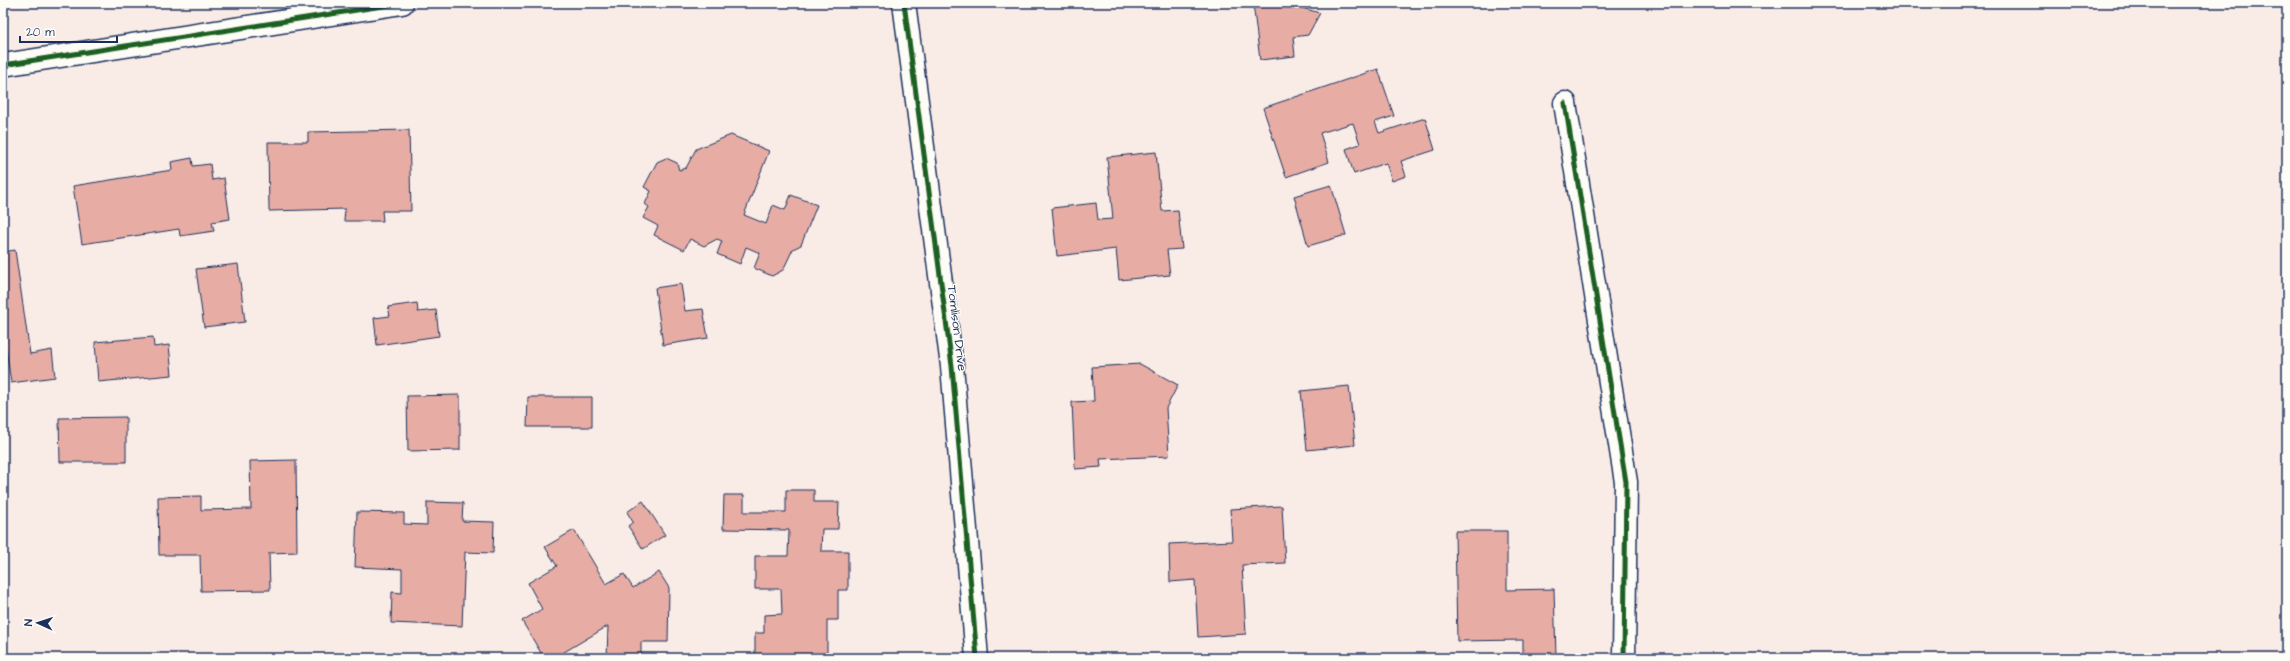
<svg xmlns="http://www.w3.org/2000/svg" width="2290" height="661" font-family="'Architects Daughter',sans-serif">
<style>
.building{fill:#e7ada4;stroke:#1b2f5e}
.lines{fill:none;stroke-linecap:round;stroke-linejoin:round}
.minor-casing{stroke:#1b2f5e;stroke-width:25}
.minor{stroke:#fdfcf7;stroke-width:22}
.cycleway-casing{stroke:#fdfcf7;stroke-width:8}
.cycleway{stroke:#1b5e20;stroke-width:5}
.labels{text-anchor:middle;stroke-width:3;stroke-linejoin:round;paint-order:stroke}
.street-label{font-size:13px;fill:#1b2f5e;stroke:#fdfcf7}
</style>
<rect width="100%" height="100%" fill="#f9ece6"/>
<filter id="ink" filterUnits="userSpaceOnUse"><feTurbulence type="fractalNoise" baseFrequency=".025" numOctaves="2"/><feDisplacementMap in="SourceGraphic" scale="8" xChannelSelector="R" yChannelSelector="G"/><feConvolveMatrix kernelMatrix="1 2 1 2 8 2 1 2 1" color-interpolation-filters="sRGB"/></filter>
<g filter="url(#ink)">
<!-- building -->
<g class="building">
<path d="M1253,3H1284L1320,13L1308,35L1293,37L1295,56L1260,60Z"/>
<path d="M1378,69L1394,116L1375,122L1379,133L1425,118L1435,150L1401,161L1406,176L1392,181L1386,163L1354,174L1346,149L1360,144L1353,123L1320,133L1329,162L1286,177L1263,108Z"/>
<path d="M409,130L411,211H382L383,221H344L345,209L269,211L268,142H308V132Z"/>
<path d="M731,135L769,151L744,215L766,224L773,205L785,210L791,195L817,205L801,245L793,249L783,270L772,276L754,268L760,253L746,247L740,264L717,254L722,241L717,239L704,246L690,239L684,250L654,235L658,226L643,218L649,207L645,204L651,191L644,187L657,162L666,158L677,163L679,170L686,168L696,149Z"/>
<path d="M1156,152L1162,211L1178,210L1182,249L1167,250L1170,275L1119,280L1116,249L1057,256L1052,208L1096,203L1098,220L1113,219L1107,157Z"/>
<path d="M192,158L193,166L210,164L212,180L224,178L230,219L212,222L214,231L180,236L179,229L82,244L73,186L172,170L171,162Z"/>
<path d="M1331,185L1346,235L1308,246L1294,196Z"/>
<path d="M15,250L30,354L52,350L55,377L11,383L6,348H3V252Z"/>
<path d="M238,264L245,322L204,327L196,269Z"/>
<path d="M681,284L685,311L703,309L708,338L663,345L655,288Z"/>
<path d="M417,303L418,312L436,310L439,336L377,345L374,318L390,316L388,307Z"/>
<path d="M153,337L154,347L169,345L172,375L98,382L95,342Z"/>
<path d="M1140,364L1178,385L1166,408L1169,456L1100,459L1101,467L1075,469L1072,402L1094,401L1092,367Z"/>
<path d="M1349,386L1355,445L1307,450L1301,391Z"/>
<path d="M460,395V450L408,451L407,396Z"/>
<path d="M528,397H592V427H527Z"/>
<path d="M126,417V462H60L59,418Z"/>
<path d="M296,460L297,552L269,553L270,590L201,591L200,555H159L158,497L201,496V510L251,509L250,461Z"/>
<path d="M786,490H814V502H839L838,529H822L821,551H848V590H838V620H827V657H755V633H764V615L782,614L781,589H755V556H788L789,530L723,529L724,495H744V512H786Z"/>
<path d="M643,501L665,535L643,549L628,526L633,522L627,512Z"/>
<path d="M427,502L463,503L462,521L494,522L493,553L465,552L462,626L391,623L392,592L402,593V569L355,567L357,512L404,513V524L427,525Z"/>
<path d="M1282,506L1285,563L1242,565L1246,634L1198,637L1195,580L1170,582L1169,544L1232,541L1230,509Z"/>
<path d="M574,530L606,584L624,574L633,588L659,572L669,588L668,642H641V658L607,657L608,626L554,658H544L522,621L542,609L528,583L557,566L545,547Z"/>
<path d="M1455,531H1507V590L1554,589L1556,656L1523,657V640L1457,641Z"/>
</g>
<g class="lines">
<!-- minor casing -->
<g class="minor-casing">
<g id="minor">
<path d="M904,3L952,366L977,658"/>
<path d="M3,65L402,3"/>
<path d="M1565,103L1626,482L1624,658"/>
</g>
</g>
<!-- minor -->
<use href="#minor" class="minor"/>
<!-- cycleway casing -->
<g class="cycleway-casing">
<g id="cycleway">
<path d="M904,3L952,366L977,658"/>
<path d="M3,65L402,3"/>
<path d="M1565,103L1626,482L1624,658"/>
</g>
</g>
<!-- cycleway -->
<use href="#cycleway" class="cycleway"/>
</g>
</g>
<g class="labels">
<!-- street labels -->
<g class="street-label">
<text transform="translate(958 328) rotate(83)" y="5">Tomlison Drive</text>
</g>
</g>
<!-- margin -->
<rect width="2290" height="661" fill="none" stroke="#fdfcf7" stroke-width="16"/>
<rect x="8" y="8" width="2274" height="645" fill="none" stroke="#1b2f5e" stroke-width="1.5" filter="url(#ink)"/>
<!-- north arrow -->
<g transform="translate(38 623) rotate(273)" stroke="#fdfcf7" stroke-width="3" paint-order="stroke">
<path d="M0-3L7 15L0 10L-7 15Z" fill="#1b2f5e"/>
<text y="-6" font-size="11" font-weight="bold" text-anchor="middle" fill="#1b2f5e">N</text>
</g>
<!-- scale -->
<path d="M20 36v6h97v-6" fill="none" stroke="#1b2f5e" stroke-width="2"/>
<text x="26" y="36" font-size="12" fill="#1b2f5e" stroke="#fdfcf7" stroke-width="3" paint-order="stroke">20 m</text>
</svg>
